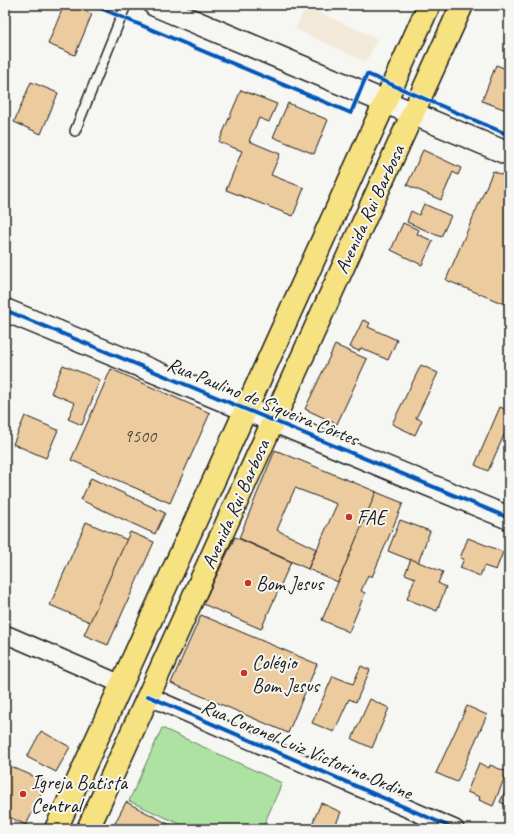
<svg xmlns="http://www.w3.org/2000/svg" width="514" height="834" font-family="Caveat,sans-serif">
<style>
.built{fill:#f3e9d9}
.green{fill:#aee2a3;stroke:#657f60}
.building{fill:#eccb9e;stroke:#1c1c1c}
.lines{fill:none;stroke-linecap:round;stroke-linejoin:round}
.lane-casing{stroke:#1c1c1c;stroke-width:12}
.street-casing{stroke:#1c1c1c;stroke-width:20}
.secondary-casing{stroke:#1c1c1c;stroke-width:25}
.primary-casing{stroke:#1c1c1c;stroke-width:25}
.lane{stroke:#f6f6f2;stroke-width:9}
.street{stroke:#f6f6f2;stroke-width:17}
.secondary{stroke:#f6f6f2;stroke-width:22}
.primary{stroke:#f7e281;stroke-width:22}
.cycleway-casing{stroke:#f6f6f2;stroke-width:6}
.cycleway{stroke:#0057b8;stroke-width:4}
.poi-dot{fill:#c8321e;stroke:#f6f6f2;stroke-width:1.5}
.labels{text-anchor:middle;stroke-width:4;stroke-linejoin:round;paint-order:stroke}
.number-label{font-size:18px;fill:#50483c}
.street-label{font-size:20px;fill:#1c1c1c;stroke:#f6f6f2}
.poi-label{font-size:20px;fill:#1c1c1c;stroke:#f6f6f2;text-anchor:start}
</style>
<rect width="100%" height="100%" fill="#f6f6f2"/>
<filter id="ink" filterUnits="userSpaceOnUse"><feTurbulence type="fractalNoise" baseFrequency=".025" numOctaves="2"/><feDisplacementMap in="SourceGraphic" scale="8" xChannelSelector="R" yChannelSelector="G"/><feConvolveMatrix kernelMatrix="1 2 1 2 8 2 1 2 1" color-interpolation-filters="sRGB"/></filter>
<g filter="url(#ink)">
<!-- built -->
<path class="built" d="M306,6L377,39L366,62L295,29Z"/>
<!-- green -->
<path class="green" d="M162,728L282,783L262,829H191L129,801Z"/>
<!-- building -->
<g class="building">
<path d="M64,5H69L92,14L75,55L48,44Z"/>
<path d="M496,65L509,70V111L482,101Z"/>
<path d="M31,82L58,93L41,134L14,122Z"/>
<path d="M241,90L277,104L269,122L259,118L249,141L280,154L271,175L304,188L293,216L226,190L242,151L219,142Z"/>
<path d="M288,103L328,120L314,154L273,137Z"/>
<path d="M423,150L461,168L458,175L453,172L441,200L407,185Z"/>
<path d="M493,171L509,178V306L446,280Z"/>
<path d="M424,204L451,216L441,237L407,222L411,211L419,215Z"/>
<path d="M403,223L419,230L417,234L433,241L422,265L391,250Z"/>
<path d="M363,320L370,323L368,327L397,340L388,360L361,348L359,351L350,347Z"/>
<path d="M335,345L367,359L337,424L305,409Z"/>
<path d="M63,365L100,380L82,425L68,419L75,403L51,393Z"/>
<path d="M421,365L438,373L416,418L422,420L415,435L392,424Z"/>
<path d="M111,369L210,413L170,503L71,460Z"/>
<path d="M500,407L509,411V424L488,471L475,465Z"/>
<path d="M25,416L58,430L46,458L13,444Z"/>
<path d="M275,450L377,492L338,582L308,569L337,504L295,488L277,530L316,549L308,569L239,538Z"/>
<path d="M91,478L165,513L155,534L81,500Z"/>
<path d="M376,492L403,503L372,577L368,575L361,591L365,593L349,632L322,620Z"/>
<path d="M400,520L430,531L418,563L388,551Z"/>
<path d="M86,522L132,542L97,625L50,605Z"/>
<path d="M130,532L154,542L108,645L84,635Z"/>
<path d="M235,537L291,562L261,629L203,604Z"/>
<path d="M468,538L503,552L496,570L484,566L480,576L460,568L464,559L460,558Z"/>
<path d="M411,559L443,572L438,583L446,587L437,611L407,599L415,578L405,574Z"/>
<path d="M201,615L317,664L288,733L171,683Z"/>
<path d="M361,666L370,670L356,702L349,699L334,732L312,723L333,676L353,684Z"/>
<path d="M370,699L389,708L372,748L352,739Z"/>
<path d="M467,706L487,715L457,782L436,773Z"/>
<path d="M41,731L70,747L56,772L27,757Z"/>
<path d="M479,763L489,768L490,765L507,772L493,806L479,800L480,797L467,792Z"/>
<path d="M5,764L47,782L26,825L5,815Z"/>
<path d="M509,782V806L500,802Z"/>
<path d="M126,802L178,829H126L115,823Z"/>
<path d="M321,803L341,812L334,829H310Z"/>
</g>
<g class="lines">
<!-- lane casing -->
<g class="lane-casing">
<path id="lane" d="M75,131L126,5"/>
</g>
<!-- street casing -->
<g class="street-casing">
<g id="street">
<path d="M5,634L121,684"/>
<path d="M148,696L455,829"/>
</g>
</g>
<!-- secondary casing -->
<g class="secondary-casing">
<g id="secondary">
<path d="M155,5L509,154"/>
<path d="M5,310L509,518"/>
</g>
</g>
<!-- primary casing -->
<g class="primary-casing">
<g id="primary">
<path d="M56,829L429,5"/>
<path d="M88,829L462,5"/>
</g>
</g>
<!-- lane -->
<use href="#lane" class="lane"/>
<!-- street -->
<use href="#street" class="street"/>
<!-- secondary -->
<use href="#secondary" class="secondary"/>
<!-- primary -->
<use href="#primary" class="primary"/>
<!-- cycleway casing -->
<g class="cycleway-casing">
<g id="cycleway">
<path d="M93,5L351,113L367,74L509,135"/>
<path d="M5,310L509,518"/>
<path d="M148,696L455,829"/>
</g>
</g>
<!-- cycleway -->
<use href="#cycleway" class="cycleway"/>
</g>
</g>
<!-- markers -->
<g class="poi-dot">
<circle cx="349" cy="517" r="4"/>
<circle cx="248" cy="583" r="4"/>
<circle cx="244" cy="673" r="4"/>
<circle cx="23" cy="794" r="4"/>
</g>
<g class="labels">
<!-- number labels -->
<g class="number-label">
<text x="140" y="442">9500</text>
</g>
<!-- street labels -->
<g class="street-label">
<text transform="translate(369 209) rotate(-65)" y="7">Avenida Rui Barbosa</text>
<text transform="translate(263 401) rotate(22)" y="7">Rua Paulino de Siqueira Côrtes</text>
<text transform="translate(235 504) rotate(-66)" y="7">Avenida Rui Barbosa</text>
<text transform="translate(307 749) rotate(23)" y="7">Rua Coronel Luiz Victorino Ordine</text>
</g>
<!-- poi labels -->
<g class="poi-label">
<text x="357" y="524">FAE</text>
<text x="256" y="590">Bom Jesus</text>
<text x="252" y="669">Colégio<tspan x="252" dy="23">Bom Jesus</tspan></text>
<text x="31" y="789">Igreja Batista<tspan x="31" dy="23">Central</tspan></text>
</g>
</g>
<!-- margin -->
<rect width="514" height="834" fill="none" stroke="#f6f6f2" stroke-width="20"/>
<rect x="10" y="10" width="494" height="814" fill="none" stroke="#1c1c1c" stroke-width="1.5" filter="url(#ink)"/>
</svg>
